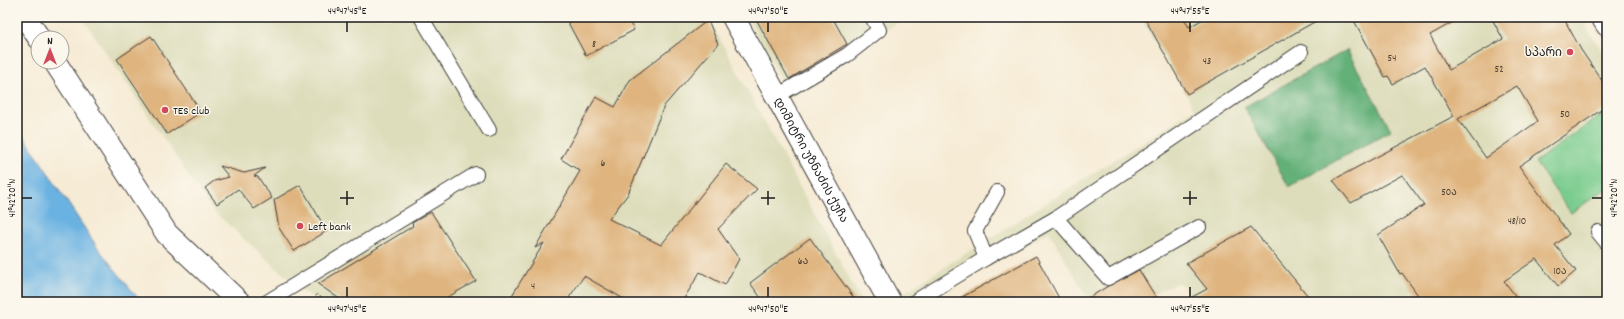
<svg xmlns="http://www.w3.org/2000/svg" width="1624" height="319" font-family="Dekko,'Noto Sans Georgian',sans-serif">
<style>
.built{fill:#ddb}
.green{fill:#7acc8e;stroke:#4b7455}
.forest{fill:#63b079;stroke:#40664a}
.water{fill:#6ab2e2;stroke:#43677f}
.building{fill:#dfb47e;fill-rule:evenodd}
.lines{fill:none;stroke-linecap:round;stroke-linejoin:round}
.lane-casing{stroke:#3d3b38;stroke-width:16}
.street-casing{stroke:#3d3b38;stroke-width:24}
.secondary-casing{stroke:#3d3b38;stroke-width:24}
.primary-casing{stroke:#3d3b38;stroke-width:24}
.path{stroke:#3d3b38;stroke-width:2.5;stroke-dasharray:1 3;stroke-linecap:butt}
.lane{stroke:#fff;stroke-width:14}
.street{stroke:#fff;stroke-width:22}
.secondary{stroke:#fff;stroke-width:22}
.primary{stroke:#fff;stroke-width:22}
.ticks{fill:none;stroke:#1c1c1c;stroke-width:1.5}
.poi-dot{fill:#d1495b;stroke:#fbf7ec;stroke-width:1.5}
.labels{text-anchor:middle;stroke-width:3;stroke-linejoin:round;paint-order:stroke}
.number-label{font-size:10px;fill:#4d4234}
.poi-label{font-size:12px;fill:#1c1c1c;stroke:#fbf7ec;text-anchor:start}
.street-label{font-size:12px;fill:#1c1c1c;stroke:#fbf7ec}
.neatline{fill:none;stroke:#1c1c1c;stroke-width:1.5}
.ticks-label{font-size:10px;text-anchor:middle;fill:#1c1c1c}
</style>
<rect width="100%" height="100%" fill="#fbf7ec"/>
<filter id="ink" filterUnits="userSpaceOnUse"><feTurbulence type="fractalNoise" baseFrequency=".025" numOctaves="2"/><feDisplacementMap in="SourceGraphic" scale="8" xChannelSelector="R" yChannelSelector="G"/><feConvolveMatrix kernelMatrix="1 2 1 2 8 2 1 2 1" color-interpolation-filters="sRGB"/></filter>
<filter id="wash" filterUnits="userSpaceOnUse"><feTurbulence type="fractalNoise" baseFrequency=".012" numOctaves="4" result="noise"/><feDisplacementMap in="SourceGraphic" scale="16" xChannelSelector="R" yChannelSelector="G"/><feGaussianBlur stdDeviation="0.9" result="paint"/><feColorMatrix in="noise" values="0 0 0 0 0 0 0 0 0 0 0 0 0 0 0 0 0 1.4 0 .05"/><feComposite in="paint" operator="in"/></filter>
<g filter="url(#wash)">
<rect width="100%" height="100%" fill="#f6ebd5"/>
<!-- built -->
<g class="built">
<path d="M82,17H708L862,302H321L302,291L211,209Z"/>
<path d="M747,17H905L791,97Z"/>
<path d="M1140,17H1579L1607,58V302H1196L1179,282L1137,302H1090L1049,232L925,302H903L900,295L1195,109Z"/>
</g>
<!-- green -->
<path class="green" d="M1607,111V188L1571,213L1535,162Z"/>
<!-- forest -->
<path class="forest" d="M1347,50L1391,130L1289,187L1244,107Z"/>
<!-- water -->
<path class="water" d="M17,126L97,247L141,302H17Z"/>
<g id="blocks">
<!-- building -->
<g class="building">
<path d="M565,17H626L634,30L586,56Z"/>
<path d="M755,17H832L847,44L789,79Z"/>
<path d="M1144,17H1183L1189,27L1207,17H1323L1187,94Z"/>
<path d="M1352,17H1462L1430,35L1449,70L1503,39L1491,17H1563L1581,50L1607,88V106L1519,166L1569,234L1555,245L1576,271L1558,286L1536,259L1504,281L1520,302H1423L1402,273L1400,274L1378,235L1424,205L1402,175L1351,203L1333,180L1454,116L1425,66L1393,84L1388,76L1385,77ZM1517,86L1538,121L1486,158L1458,119Z"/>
<path d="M708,20L718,44L664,106L628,194L609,219L661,245L726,164L757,189L718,229L739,259L725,285L700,272L682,302H629L584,276L566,302H508L544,243L535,248L580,171L561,159L596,97L615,107L630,80Z"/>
<path d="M151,36L201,112L167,134L117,59Z"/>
<path d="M220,166L244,173L265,168L254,176L258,177L272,198L254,209L238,189L217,204L205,188L214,181L229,177Z"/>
<path d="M300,185L327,231L294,251L279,228L274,200Z"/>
<path d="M431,212L476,281L439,302H344L318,284L413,226L412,223Z"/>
<path d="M1251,227L1313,302H1183L1207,289L1186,263Z"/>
<path d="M810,238L857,302H764L750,283Z"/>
<path d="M1036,256L1061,302H953Z"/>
<path d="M1139,270L1159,302H1082L1108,286Z"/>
</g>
</g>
</g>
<g filter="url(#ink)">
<use href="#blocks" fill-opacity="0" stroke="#3d3b38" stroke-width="1"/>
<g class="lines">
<!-- lane casing -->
<g class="lane-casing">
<g id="lane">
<path d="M421,17L489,130"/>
<path d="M777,96L847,55L879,30L872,17"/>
<path d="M1056,218L1108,278L1199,227"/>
<path d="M1598,232L1607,243"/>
<path d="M986,258L975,231L997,192"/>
<path d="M267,302L476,174"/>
<path d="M914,302L986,258L1056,218L1301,52"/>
</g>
</g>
<!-- street casing -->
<g class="street-casing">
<g id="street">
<path id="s1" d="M733,17L890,302"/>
</g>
</g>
<!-- secondary casing -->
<g class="secondary-casing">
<path id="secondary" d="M1602,17L1607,25"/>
</g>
<!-- primary casing -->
<g class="primary-casing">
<g id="primary">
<path d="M25,17L39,38"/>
<path d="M55,62L167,234L239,302"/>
</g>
</g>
<!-- path -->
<path class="path" d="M316,295L328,302"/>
<!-- lane -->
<use href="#lane" class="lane"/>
<!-- street -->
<use href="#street" class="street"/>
<!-- secondary -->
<use href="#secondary" class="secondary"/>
<!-- primary -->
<use href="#primary" class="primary"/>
</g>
</g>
<!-- ticks -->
<path class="ticks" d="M347,22V32M768,22V32M1190,22V32M347,191V205M768,191V205M1190,191V205M22,198H32M340,198H354M761,198H775M1183,198H1197M1592,198H1602M347,287V297M768,287V297M1190,287V297"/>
<!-- markers -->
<g class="poi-dot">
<circle cx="1570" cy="52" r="4"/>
<circle cx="165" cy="110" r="4"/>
<circle cx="300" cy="226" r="4"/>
</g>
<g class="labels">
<!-- number labels -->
<g class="number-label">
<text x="594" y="47">8</text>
<text x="1392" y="61">54</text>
<text x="1207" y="64">43</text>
<text x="1499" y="72">52</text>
<text x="1565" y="117">50</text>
<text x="603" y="166">6</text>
<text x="1449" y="195">50ა</text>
<text x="1517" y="224">48/10</text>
<text x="803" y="264">6ა</text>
<text x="1560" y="274">10ა</text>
<text x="533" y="289">4</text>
</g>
<!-- poi labels -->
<g class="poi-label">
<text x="1562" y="56" text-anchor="end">სპარი</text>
<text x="173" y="114">TES club</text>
<text x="308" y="230">Left bank</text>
</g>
<!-- street labels -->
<g class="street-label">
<text dy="4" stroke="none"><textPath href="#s1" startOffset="163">დიმიტრი უზნაძის ქუჩა</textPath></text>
</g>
</g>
<!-- margin -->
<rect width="1624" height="319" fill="none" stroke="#fbf7ec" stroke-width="44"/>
<!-- north arrow -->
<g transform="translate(50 50)"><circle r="19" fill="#fbf7ec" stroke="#a29f99"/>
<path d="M0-3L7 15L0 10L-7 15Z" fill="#d1495b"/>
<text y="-6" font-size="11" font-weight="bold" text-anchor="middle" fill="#1c1c1c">N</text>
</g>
<rect x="22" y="22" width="1580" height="275" class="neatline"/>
<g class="ticks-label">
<text x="347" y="14">44°47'45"E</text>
<text x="768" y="14">44°47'50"E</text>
<text x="1190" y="14">44°47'55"E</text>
<text transform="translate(11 198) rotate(-90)" y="4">41°42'20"N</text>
<text transform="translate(1613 198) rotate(-90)" y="4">41°42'20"N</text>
<text x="347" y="312">44°47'45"E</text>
<text x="768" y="312">44°47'50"E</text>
<text x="1190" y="312">44°47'55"E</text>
</g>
</svg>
